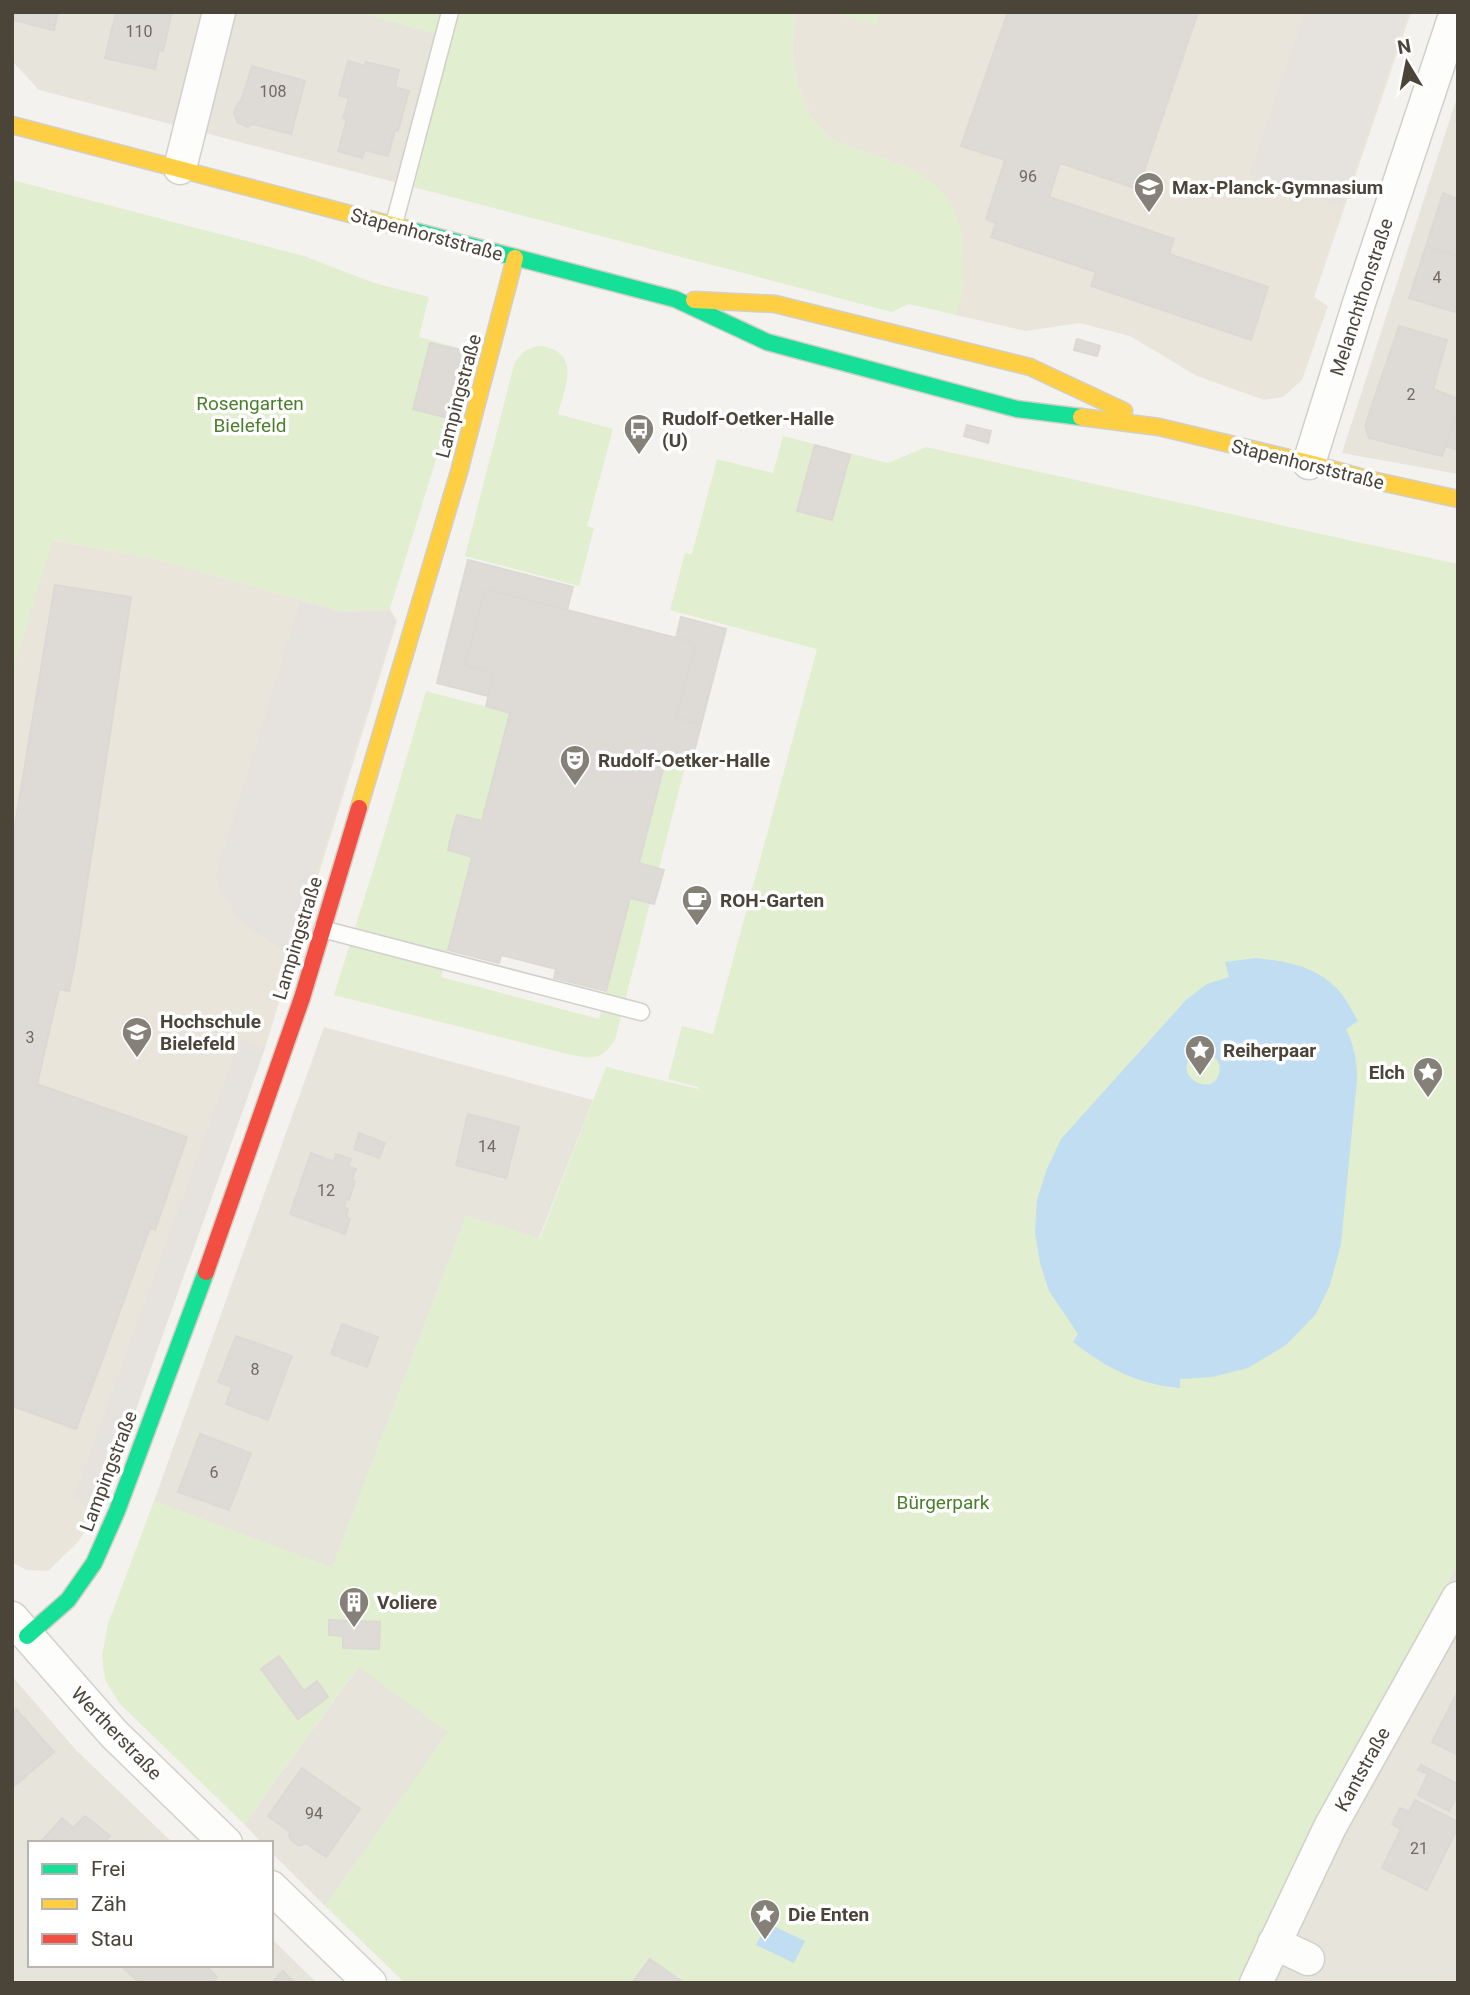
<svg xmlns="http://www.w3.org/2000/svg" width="1470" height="1995" font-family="Roboto,sans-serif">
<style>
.residential{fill:#e7e4dc}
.education{fill:#eae5da}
.green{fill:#e1eecf}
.parking{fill:#e6e3df}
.water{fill:#c0ddf1;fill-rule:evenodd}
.building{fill:#dedbd6;stroke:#dcd9d4;stroke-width:2}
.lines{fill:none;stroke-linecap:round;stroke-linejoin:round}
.lane-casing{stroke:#d2d0cb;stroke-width:19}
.street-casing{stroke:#d2d0cb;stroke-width:35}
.fast-casing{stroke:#d3cfc5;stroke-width:19}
.slow-casing{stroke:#d3cfc5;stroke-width:19}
.jam-casing{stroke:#d3cfc5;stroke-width:19}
.lane{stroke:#fdfdfc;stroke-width:16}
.street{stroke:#fdfdfc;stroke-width:32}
.fast{stroke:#16e098;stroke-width:16}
.slow{stroke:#ffcf43;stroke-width:16}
.jam{stroke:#f24e42;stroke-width:16}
.labels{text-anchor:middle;stroke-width:7;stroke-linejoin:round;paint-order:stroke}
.number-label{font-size:16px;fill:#706a61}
.poi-label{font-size:19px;font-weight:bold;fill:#4b4439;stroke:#fff;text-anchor:start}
.street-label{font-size:19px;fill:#4b4439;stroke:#fff}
.park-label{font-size:19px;fill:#4a7f2a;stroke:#fff}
</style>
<rect width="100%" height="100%" fill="#f4f2ee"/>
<!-- residential -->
<g class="residential">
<path d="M12,12H359L437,34L398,183L39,90L12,61Z"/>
<path d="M1458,94V474L1342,453Z"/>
<path d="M324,1027L593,1100L539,1238L466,1216L332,1568L154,1501Z"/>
<path d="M1458,1563V1983H1237L1324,1808Z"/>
<path d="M359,1666L449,1732L325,1906L271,1852V1843H262L244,1824Z"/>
<path d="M12,1676L76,1750L173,1843H30V1965H271V1938L317,1983H12Z"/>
</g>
<!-- education -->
<g class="education">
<path d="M796,12H1411L1314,297L1328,306L1302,380L1283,397L1264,400L1197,376L1130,336L1079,323L1026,331L956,315L964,281L914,170L832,140L811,117L800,91L792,61L793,35Z"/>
<path d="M52,540L156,559L341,611L390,609L397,621L265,1048L102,1505L78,1542L48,1571L26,1570L12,1562V672Z"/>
</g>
<!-- green -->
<g class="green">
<path d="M359,12H796L793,35L792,61L800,91L811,117L832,140L914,170L934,183L951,203L960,226L963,253L964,281L956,315L909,304L892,312L398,183L437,34Z"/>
<path d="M828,12H880L877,25Z"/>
<path d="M12,180L304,256L374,283L429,297L419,337L466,350L449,417L390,609L341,611L156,559L53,540L12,672Z"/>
<path d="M542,346C582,354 565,386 558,414L613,429L587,526L594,528L579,586L465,556L514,365C521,352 527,347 542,346Z"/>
<path d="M783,436L888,463L926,447L1458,564V1563L1324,1808L1237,1983H405L325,1906L448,1732L358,1667L244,1824L119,1703L105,1680L102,1656L108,1624L154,1501L332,1567L466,1216L540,1238L606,1067L698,1089V1087L668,1079L682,1026L713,1034L817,649L670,610L685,553L692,554L717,459L773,473Z"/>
<path d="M426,691L510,713L482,821L452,832L448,850L472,857L441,977L599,1019L630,898L650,903L615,1040C601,1062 590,1059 567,1054L334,995L384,835Z"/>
<path d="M667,754L687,759L659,868L639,863Z"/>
</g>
<!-- parking -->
<g class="parking">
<path d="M1305,12H1408L1342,207L1249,175Z"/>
<path d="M300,602L342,613L390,611L395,622L291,954L240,923L215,878Z"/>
<path d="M240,1039L265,1048L102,1505L74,1497Z"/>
</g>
<!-- water -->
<g class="water">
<path d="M1256,958C1283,961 1312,965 1333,985C1344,994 1351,1009 1358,1021L1346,1029C1354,1046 1357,1060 1357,1079L1341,1244L1330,1285L1316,1314L1286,1345L1248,1368L1212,1377L1180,1379V1388C1136,1384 1107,1368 1073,1342L1078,1334L1049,1291L1040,1263L1035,1232L1037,1200L1047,1169L1061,1139L1186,1000L1207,984L1229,977L1225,962ZM1200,1052C1212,1053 1223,1060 1219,1074C1210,1102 1164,1068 1200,1052Z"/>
<path d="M767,1923L805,1941L794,1963L756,1945Z"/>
</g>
<!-- building -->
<g class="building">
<path d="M12,12H58L54,30L12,20Z"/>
<path d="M116,12H172L163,51L159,50L155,69L105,58Z"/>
<path d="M1008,12H1198L1138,189L1060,163L1049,197L1174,239L1169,254L1268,287L1251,340L1091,286L1096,272L991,237L996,223L986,219L1005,160L961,146Z"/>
<path d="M348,61L365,66L366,62L399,70L395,87L409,91L398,131L395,130L388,156L365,150L362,158L338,151L347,119L343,118L349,98L339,95Z"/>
<path d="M252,66L305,81L291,134L252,124L248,127L238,123L234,114L236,107L241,101Z"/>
<path d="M1443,193L1458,199V256L1426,246Z"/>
<path d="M1426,246L1458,256V303L1455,312L1409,298Z"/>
<path d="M1399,326L1447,340L1433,389L1458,399V409L1442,456L1369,438L1365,426Z"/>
<path d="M1077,339L1100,346L1097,356L1074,350Z"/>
<path d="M430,343L465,351L448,418L413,409Z"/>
<path d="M1458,409V450L1445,446Z"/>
<path d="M967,425L991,431L988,443L964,436Z"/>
<path d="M815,445L850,455L832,520L797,511Z"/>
<path d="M468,560L573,587L567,610L485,589L465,666L494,673L488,696L437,683Z"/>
<path d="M55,585L131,597L75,962L69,991L59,989L37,1084L187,1137L155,1230L150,1228L107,1347L76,1429L12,1406V843Z"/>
<path d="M485,589L696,643L676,718L701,725L692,760L667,754L639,863L664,870L654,904L630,898L606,991L554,978L556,969L501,955L499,963L448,950L472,857L448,850L452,832L457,815L482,821L510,713L486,706L494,673L465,666Z"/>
<path d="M681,617L726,629L701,725L676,718L696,643L676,638Z"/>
<path d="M468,1114L519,1127L506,1178L456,1165Z"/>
<path d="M359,1133L385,1143L379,1158L354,1149Z"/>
<path d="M311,1153L334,1162L336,1154L351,1159L348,1166L356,1169L352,1179L355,1181L349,1200L346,1199L344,1207L348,1209L346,1217L350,1219L345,1234L290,1214Z"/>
<path d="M342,1324L378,1337L367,1367L331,1354Z"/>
<path d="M236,1336L292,1356L268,1420L226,1404L232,1387L218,1382Z"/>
<path d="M200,1434L251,1453L229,1510L178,1492Z"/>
<path d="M329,1620L380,1622L379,1649L343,1648V1636L329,1635Z"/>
<path d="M279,1656L304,1691L317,1681L328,1697L298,1719L261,1669Z"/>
<path d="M1458,1691V1755L1432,1742Z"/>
<path d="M16,1709L54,1752L12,1788V1712Z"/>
<path d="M1421,1765L1458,1784V1794L1449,1811L1418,1795L1428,1774L1418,1770Z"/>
<path d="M302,1768L360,1809L326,1857L306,1843L299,1846L291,1840L289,1835L291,1833L268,1816Z"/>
<path d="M1415,1800L1458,1822V1827L1427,1890L1382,1868L1401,1829L1392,1824L1400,1808L1409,1812Z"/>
<path d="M85,1816L110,1836L104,1843H40L62,1818L73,1828Z"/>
<path d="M650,1959L684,1983H632Z"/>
<path d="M120,1965H209L207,1967L217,1977L212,1983H140Z"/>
<path d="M283,1971L295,1983H272Z"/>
</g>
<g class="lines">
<!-- lane casing -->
<g class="lane-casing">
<g id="lane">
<path d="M394,224L450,12"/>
<path d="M322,929L641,1012"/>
</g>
</g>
<!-- street casing -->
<g class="street-casing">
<g id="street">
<path d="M180,168L219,12"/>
<path d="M1309,463L1359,303L1456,12"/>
<path d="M12,1618L114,1734L226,1843"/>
<path d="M271,1887L370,1983"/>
<path d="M1274,1943L1308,1959"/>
<path d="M1256,1983L1330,1827L1458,1598"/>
</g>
</g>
<!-- fast casing -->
<g class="fast-casing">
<g id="fast">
<path d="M407,229L675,299L767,342L1017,409L1081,417"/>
<path d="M27,1636L68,1600L94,1563L117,1511L206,1272"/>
</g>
</g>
<!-- slow casing -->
<g class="slow-casing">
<g id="slow">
<path d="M12,125L407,229"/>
<path d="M694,300L775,304L1030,367L1124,411"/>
<path d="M1081,417L1159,427L1309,463L1367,479L1458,499"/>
<path d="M359,808L459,472L515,258"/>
</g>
</g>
<!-- jam casing -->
<g class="jam-casing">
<path id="jam" d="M206,1272L302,998L359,808"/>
</g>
<!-- lane -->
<use href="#lane" class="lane"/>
<!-- street -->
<use href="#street" class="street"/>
<!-- fast -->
<use href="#fast" class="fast"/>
<!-- slow -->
<use href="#slow" class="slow"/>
<!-- jam -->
<use href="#jam" class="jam"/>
</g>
<!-- icons -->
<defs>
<g id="school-pin" transform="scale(1.575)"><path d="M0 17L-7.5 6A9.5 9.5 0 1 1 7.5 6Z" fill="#868178" stroke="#fff"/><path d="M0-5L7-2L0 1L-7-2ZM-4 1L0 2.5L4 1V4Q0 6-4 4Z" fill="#fff"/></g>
<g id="bus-pin" transform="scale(1.575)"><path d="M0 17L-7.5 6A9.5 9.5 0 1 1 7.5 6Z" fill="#868178" stroke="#fff"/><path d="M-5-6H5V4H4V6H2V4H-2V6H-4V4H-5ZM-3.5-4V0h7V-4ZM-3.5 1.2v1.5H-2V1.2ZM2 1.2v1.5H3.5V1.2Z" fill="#fff"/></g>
<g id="theatre-pin" transform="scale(1.575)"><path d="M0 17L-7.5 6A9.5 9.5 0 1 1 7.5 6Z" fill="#868178" stroke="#fff"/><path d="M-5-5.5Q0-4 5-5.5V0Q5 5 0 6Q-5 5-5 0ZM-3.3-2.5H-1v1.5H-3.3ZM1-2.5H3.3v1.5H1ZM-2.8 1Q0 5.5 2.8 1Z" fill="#fff"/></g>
<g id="cafe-pin" transform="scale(1.575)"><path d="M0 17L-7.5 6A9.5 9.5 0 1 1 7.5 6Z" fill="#868178" stroke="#fff"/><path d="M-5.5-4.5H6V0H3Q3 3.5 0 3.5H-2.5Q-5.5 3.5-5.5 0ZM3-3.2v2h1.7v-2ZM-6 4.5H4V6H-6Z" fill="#fff"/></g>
<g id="university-pin" transform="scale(1.575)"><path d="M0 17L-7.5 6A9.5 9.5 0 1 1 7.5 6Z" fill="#868178" stroke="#fff"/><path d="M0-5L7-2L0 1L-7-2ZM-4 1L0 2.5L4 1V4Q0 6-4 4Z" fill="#fff"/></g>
<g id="sight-pin" transform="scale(1.575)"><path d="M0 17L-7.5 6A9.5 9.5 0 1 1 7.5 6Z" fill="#868178" stroke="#fff"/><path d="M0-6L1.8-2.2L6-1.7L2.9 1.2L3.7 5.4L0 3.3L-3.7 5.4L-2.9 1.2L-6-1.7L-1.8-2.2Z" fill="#fff"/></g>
<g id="building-pin" transform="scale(1.575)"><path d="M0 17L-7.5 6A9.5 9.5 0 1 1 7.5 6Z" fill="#868178" stroke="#fff"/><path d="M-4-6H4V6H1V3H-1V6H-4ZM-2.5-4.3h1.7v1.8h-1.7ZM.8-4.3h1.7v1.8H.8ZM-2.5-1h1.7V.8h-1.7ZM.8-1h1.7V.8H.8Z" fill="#fff"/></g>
</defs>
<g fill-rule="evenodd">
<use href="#school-pin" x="1149" y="187"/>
<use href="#bus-pin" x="639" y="429"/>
<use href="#theatre-pin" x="575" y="760"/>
<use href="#cafe-pin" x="697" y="900"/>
<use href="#university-pin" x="137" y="1032"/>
<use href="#sight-pin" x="1200" y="1050"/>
<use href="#sight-pin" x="1428" y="1072"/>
<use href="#building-pin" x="354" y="1602"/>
<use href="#sight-pin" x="765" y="1914"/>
</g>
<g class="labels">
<!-- number labels -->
<g class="number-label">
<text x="139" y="37">110</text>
<text x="273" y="97">108</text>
<text x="1028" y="182">96</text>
<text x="1437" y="283">4</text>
<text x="1411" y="400">2</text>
<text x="30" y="1043">3</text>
<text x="487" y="1152">14</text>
<text x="326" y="1196">12</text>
<text x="255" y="1375">8</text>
<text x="214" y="1478">6</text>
<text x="314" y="1819">94</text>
<text x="1419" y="1854">21</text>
</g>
<!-- poi labels -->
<g class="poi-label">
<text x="1172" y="194">Max-Planck-Gymnasium</text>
<text x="662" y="425">Rudolf-Oetker-Halle<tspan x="662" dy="22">(U)</tspan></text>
<text x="598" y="767">Rudolf-Oetker-Halle</text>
<text x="720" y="907">ROH-Garten</text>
<text x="160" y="1028">Hochschule<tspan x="160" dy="22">Bielefeld</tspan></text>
<text x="1223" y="1057">Reiherpaar</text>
<text x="1405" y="1079" text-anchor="end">Elch</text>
<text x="377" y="1609">Voliere</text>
<text x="788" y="1921">Die Enten</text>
</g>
<!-- street labels -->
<g class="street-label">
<text transform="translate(427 234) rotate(15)" y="7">Stapenhorststraße</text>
<text transform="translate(1361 297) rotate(-72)" y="7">Melanchthonstraße</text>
<text transform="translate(458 396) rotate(-75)" y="7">Lampingstraße</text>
<text transform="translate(1308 464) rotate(14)" y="7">Stapenhorststraße</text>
<text transform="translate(297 938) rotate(-73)" y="7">Lampingstraße</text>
<text transform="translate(108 1471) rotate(-69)" y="7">Lampingstraße</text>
<text transform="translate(117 1733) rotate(46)" y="7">Wertherstraße</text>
<text transform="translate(1362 1769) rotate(-61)" y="7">Kantstraße</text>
</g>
<!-- park labels -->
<g class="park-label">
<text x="250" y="410">Rosengarten<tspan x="250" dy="22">Bielefeld</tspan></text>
<text x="943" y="1509">Bürgerpark</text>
</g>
</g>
<!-- border -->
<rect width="1470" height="1995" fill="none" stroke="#4b4439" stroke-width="28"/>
<!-- legend -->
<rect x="28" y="1841" width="245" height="126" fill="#ffffff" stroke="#b7b4b0" stroke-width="2"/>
<rect x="42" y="1864" width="35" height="10" fill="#16e098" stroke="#b7b4b0" stroke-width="2"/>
<text x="91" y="1876" font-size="21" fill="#4b4439">Frei</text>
<rect x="42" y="1899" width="35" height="10" fill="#ffcf43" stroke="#b7b4b0" stroke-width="2"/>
<text x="91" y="1911" font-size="21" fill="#4b4439">Zäh</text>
<rect x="42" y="1934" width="35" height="10" fill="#f24e42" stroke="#b7b4b0" stroke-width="2"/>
<text x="91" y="1946" font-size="21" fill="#4b4439">Stau</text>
<!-- north arrow -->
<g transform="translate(1407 63) rotate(350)" stroke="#ffffff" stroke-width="5" paint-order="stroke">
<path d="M0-5L12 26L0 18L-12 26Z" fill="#4b4439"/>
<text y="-10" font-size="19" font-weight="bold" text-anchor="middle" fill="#4b4439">N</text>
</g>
</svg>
